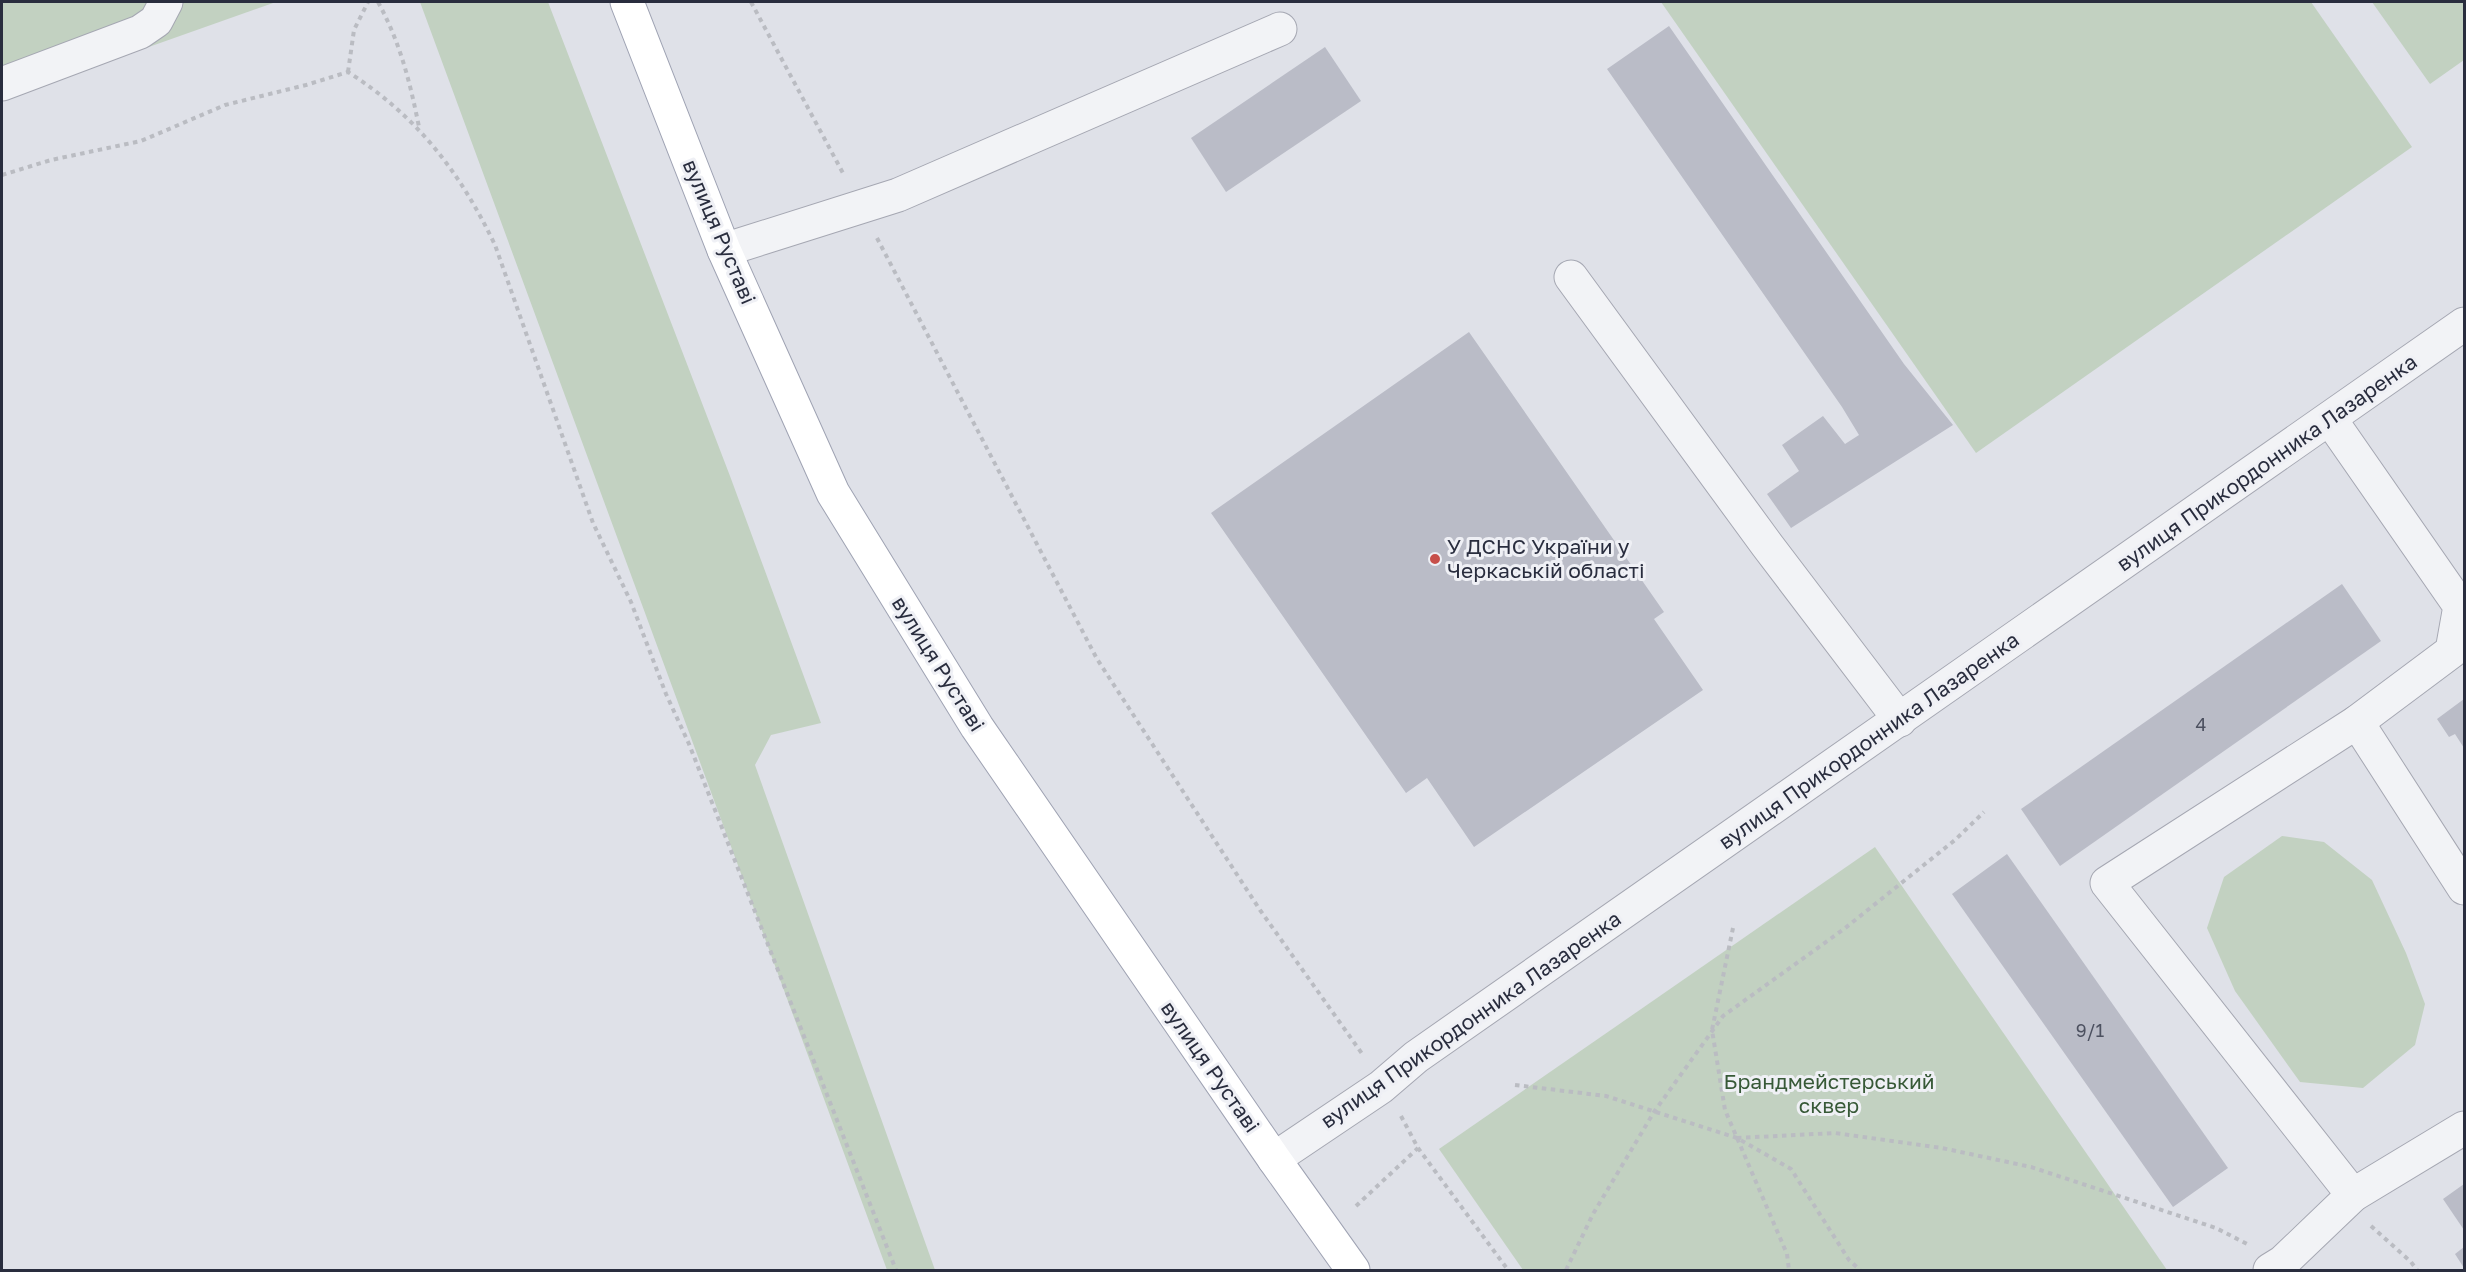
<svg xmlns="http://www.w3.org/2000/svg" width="2466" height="1272" font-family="'Golos Text',sans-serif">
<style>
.green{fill:#c2d1c1}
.building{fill:#babcc7}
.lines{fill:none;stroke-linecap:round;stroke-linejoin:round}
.minor-casing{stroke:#a5a7b2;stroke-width:35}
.major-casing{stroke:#9fa3b3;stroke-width:35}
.path{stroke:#babcc2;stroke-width:4;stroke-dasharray:4.5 4.5;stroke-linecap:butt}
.minor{stroke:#f2f3f6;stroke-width:33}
.major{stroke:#fff;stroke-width:33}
.poi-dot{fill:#c74f4a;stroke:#eff0f5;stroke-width:2}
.labels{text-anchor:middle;stroke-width:6;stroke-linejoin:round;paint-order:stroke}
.number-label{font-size:18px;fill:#4d5160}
.street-label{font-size:21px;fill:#292d3e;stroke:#eff0f5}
.poi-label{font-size:21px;fill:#292d3e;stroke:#eff0f5;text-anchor:start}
.park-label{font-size:21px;fill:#375937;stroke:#eff0f5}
</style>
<rect width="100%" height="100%" fill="#dfe1e8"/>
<!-- green -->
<g class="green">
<path d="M2,2H276L2,99Z"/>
<path d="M420,2H548L730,476L821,723L771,735L755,765L935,1270H887Z"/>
<path d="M1661,2H2311L2412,147L1976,453Z"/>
<path d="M2372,2H2464V60L2430,84Z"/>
<path d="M2282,836L2324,842L2372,880L2406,953L2425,1004L2415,1045L2363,1088L2300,1082L2235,991L2207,928L2224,877Z"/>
<path d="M1875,847L2167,1270H1523L1439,1149Z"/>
</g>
<!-- building -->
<g class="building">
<path d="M1669,26L1904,364L1953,425L1791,528L1767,494L1799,471L1782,445L1823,416L1845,444L1859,435L1842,407L1607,69Z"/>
<path d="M1325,47L1361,101L1226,192L1191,138Z"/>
<path d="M1469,332L1664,612L1654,619L1703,690L1474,847L1427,778L1406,793L1211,513Z"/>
<path d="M2342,584L2381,641L2060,866L2021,809Z"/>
<path d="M2464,699V748L2455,734L2449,737L2437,719Z"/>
<path d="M2007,854L2228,1168L2173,1207L1952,894Z"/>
<path d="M2464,1184V1230L2443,1199Z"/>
<path d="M2464,1247V1268L2455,1254Z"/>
</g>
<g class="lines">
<!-- minor casing -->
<g class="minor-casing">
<g id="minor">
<path d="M2,84L140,32L156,21L166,2"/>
<path d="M724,250L898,195L1280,29"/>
<path d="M1571,277L1767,545L1900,720"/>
<path d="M2330,419L2460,606L2452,651L2357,722L2107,883L2353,1195"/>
<path d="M2357,722L2464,888"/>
<path d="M1274,1159L1381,1087L1416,1057L2464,324"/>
<path d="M2270,1270L2283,1262L2353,1195L2464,1128"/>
</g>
</g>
<!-- major casing -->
<g class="major-casing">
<path id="major" d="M627,2L724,250L833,493L977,727L1274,1159L1353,1270"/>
</g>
<!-- path -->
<g class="path">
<path d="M378,2C400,42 410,82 419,127"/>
<path d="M751,2L844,175"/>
<path d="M348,72L354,30L368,2"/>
<path d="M2,175L51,160L141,141L225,105L306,85L348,72C417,116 460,172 495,245L593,523L631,602L666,694L689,744L896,1270"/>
<path d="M877,238L1097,659L1260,910L1363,1055"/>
<path d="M1733,928L1712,1030L1725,1110L1787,1254L1789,1270"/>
<path d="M1515,1085L1606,1096L1737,1138L1791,1169L1849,1260L1860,1270"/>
<path d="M1401,1116L1418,1148L1508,1270"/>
<path d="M1737,1138L1835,1133L1942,1148L2031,1167L2216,1228L2247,1244"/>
<path d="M1356,1206L1418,1148"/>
<path d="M2371,1226L2411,1262L2417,1270"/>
<path d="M1566,1270L1593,1214L1654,1112L1723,1016L1844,929L1955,840L1984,812"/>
</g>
<!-- minor -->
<use href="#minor" class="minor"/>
<!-- major -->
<use href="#major" class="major"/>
</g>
<!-- markers -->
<circle class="poi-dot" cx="1435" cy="559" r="6"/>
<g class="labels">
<!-- number labels -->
<g class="number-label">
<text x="2201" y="731">4</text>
<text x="2090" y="1037">9/1</text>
</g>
<!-- street labels -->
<g class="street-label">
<text transform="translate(719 232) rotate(67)" y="7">вулиця Руставі</text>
<text transform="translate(2267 463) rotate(-35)" y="7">вулиця Прикордонника Лазаренка</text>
<text transform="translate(938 664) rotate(58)" y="7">вулиця Руставі</text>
<text transform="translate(1869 741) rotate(-35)" y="7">вулиця Прикордонника Лазаренка</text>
<text transform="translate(1471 1020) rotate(-35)" y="7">вулиця Прикордонника Лазаренка</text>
<text transform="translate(1210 1067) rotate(55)" y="7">вулиця Руставі</text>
</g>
<!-- poi labels -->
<g class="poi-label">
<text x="1447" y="554">У ДСНС України у<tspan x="1447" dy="24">Черкаській області</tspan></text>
</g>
<!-- park labels -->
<g class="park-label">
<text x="1829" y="1089">Брандмейстерський<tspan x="1829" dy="24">сквер</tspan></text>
</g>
</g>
<!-- border -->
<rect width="2466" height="1272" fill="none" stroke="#292d3e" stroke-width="6"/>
</svg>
